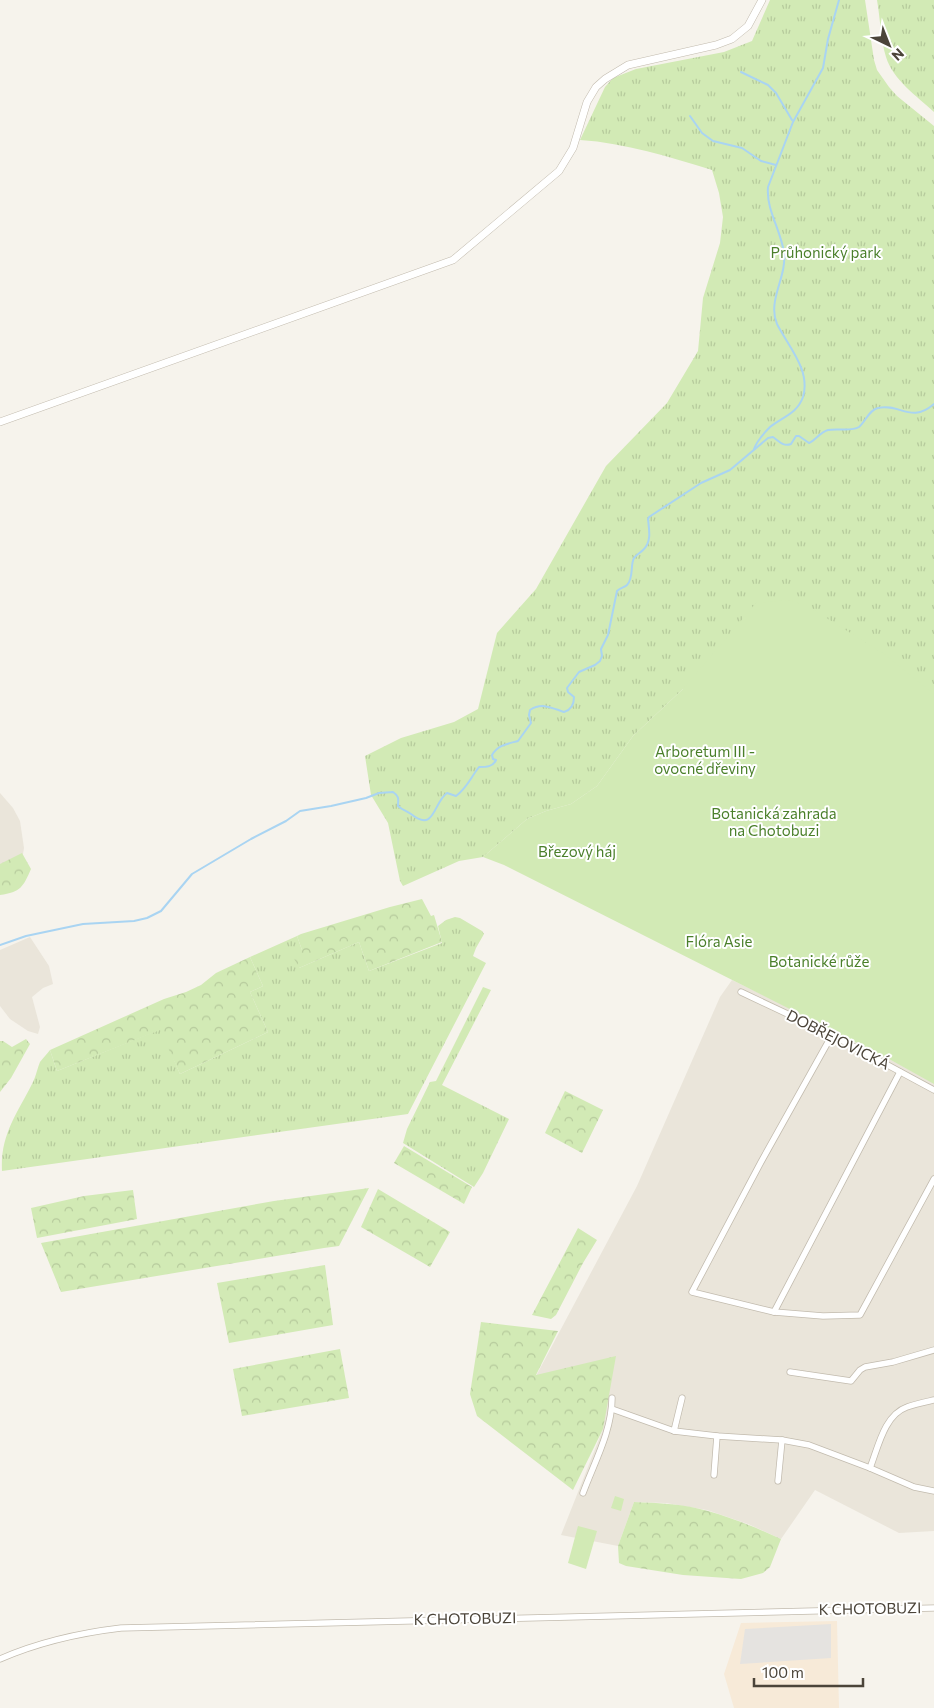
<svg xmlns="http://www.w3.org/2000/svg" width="934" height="1708" font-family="Commissioner,sans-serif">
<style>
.residential{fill:#eae5da}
.commercial{fill:#f7ead8}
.grass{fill:url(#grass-tufts)}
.forest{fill:url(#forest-crowns)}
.garden{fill:#d2eab5}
.parking{fill:#e5e3e0}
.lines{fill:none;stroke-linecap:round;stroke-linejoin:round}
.stream{stroke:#a9d4f2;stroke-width:2}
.minor-casing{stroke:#c2bbae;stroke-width:7}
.tertiary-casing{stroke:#c2bbae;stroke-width:8}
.minor{stroke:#fff;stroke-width:5.5}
.tertiary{stroke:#fff;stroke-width:7}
.labels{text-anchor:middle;stroke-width:4;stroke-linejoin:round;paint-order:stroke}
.park-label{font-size:15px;fill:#4a7f2a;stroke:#fff}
.street-label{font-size:15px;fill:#4b4439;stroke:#fff}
</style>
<defs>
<pattern id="grass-tufts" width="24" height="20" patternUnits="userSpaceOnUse" patternTransform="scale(1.25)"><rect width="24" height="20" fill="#d2eab5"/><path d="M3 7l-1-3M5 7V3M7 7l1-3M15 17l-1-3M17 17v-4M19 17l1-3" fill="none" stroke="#b6ca9c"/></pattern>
<pattern id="forest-crowns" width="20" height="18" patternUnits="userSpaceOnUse" patternTransform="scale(1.25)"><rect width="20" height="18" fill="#d2eab5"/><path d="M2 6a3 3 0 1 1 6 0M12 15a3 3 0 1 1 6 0" fill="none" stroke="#b6ca9c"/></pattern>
</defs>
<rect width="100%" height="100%" fill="#f6f3ec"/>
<!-- residential -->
<g class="residential">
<path d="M0,793L13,808L20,821L24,848L23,854L0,868Z"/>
<path d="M30,937L49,966L53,984L43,988L32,997L40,1027L38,1034L28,1031L10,1019L0,1006V950Z"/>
<path d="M732,980L837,1031L934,1083V1531L899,1533L815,1490L781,1539L748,1524L707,1510L666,1503L634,1502L618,1546L561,1535L603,1429L536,1376L637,1186L720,997Z"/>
</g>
<!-- commercial -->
<path class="commercial" d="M837,1621L839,1708H734L724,1674L741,1623Z"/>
<!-- grass -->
<g class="grass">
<path d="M770,0H865L874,60L877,70L889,87L897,96L934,126V695L683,689L633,736L597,786L571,804L546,811L527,819L483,857L459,861L403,886L400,881L388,823L371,795L365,756L401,738L454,722L478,709L497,633L536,589L606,466L667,403L698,351L703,298L720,243L723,217L719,193L712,170C669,157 626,143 580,140L605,87L613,78L636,69L724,52L752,41Z"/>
<path d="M877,0H934V112C917,96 893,80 886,57C881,41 880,17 877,0Z"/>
<path d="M455,917L460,918L482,931L484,934L476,948L473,956L486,963L408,1114L2,1171C0,1135 17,1114 32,1084C36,1077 37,1069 40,1062C43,1058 47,1054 50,1050L57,1071L161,1029L180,1074L268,1032L250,992L263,986L250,957L297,936L302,950L299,968L359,942L369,971L442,943L438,926L446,920Z"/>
<path d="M483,987L491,990L442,1085L509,1119L483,1173L474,1187L403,1143L407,1129L430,1082L436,1081Z"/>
<path d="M615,1496L624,1499L621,1511L611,1508Z"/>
</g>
<!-- forest -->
<g class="forest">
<path d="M22,853L31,869C23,887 21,892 0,895V864Z"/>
<path d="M422,899L431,916L434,915L442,942L369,971L359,942L299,968L292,955L302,950L297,936L301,934L390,907Z"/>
<path d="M250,957L263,986L250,992L268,1032L180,1074L160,1030L57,1071L50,1050L164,999L186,992L201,985L216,973Z"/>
<path d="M26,1039L30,1044L11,1078L0,1092V1041H3L12,1047Z"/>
<path d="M565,1091L603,1110L582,1153L545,1133Z"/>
<path d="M404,1146L472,1187L464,1204L394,1163Z"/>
<path d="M369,1188L339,1246L324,1248L61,1292L41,1243L274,1201Z"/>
<path d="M378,1189L450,1232L430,1267L361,1227Z"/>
<path d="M133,1190L137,1219L37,1238L31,1208L84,1196Z"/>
<path d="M578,1228L597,1240L583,1263L556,1315L551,1319L532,1315Z"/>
<path d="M325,1265L333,1325L229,1343L217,1283Z"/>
<path d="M481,1322L558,1331L536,1375L616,1356L603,1429L573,1490L477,1416L470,1394Z"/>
<path d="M340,1349L349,1398L242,1416L233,1369Z"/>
<path d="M634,1502C659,1503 684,1504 708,1511C733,1518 757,1528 781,1539L770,1567L763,1573L741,1579L683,1575L626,1566L619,1563L618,1546Z"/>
</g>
<!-- garden -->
<g class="garden">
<path d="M790,600L809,607L884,654L934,694V1084L889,1059L504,865L483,857L527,819L546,811L571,804L597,786L633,736L683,689L756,603Z"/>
<path d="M578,1526L597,1531L586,1569L568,1563Z"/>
</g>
<!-- parking -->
<path class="parking" d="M831,1624V1658L740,1664L745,1629Z"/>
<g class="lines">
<!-- stream -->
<g class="stream">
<path d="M741,72L768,85L776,93L792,120"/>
<path d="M690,116L702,133L713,141L742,148L761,161L776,165"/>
<path d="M754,449C757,441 764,433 770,427C782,417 797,414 803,397C811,370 788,346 777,324C767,301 787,277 784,253C781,230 766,210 768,187L793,122L823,68L828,39L839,0"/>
<path d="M0,945L26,936L83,924L134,921L147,918L161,911L192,874L251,839L286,821L300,811L331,806L366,798L379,793L393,792C400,797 398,799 398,806C402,810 407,811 411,814C435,833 433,803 447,793L456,796C467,788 471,777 479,767C486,767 493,767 496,760L493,759L492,755C498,745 507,744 518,741L531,723L529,715L530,710C542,702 552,708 564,712C571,710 574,704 574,697L568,692L567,688L579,672L595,665L600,661L602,656L601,649L608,635L617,591C620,588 625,587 627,585C634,578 630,565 634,558C637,554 640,553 643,550C652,542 649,529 648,519L649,517L701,483L730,470L768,438L773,437C779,441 783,447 791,444L796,436H799L809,443C816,440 820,432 828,430C838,428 851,432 859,427C866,421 869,410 878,408C900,403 911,424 934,404"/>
</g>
<!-- minor casing -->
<g class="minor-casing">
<g id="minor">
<path d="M741,992L832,1035L934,1090"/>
<path d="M832,1035L761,1162L692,1292L774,1312L823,1316L860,1315L934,1179"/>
<path d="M774,1312L900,1072"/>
<path d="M790,1372L851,1381L860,1370L865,1367L893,1362L934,1350"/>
<path d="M612,1409L674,1431L717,1436L782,1440L809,1445L870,1468L914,1487L934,1491"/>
<path d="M674,1431L682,1398"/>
<path d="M870,1468C878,1448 884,1415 907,1407C915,1404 925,1402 934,1400"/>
<path d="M714,1475L717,1436"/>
<path d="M778,1481L782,1440"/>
<path d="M583,1493C594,1463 612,1431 612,1398"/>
<path d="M0,1659C39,1642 79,1633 121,1628L934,1608"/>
</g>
</g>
<!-- tertiary casing -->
<g class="tertiary-casing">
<path id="tertiary" d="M0,422L453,260L559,171L573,148L587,102L596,87L605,79L628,65L716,45L732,39L748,26L762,0"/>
</g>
<!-- minor -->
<use href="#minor" class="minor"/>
<!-- tertiary -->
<use href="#tertiary" class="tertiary"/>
</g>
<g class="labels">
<!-- park labels -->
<g class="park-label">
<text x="826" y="258">Průhonický park</text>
<text x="705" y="757">Arboretum III -<tspan x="705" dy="17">ovocné dřeviny</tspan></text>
<text x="774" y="819">Botanická zahrada<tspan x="774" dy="17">na Chotobuzi</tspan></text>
<text x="577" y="857">Březový háj</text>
<text x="719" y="947">Flóra Asie</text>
<text x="819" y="967">Botanické růže</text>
</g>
<!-- street labels -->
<g class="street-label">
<text transform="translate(838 1040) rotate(27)" y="5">DOBŘEJOVICKÁ</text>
<text transform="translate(870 1609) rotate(-1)" y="5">K CHOTOBUZI</text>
<text transform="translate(465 1619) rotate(-1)" y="5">K CHOTOBUZI</text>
</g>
</g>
<!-- north arrow -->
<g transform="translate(889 45) rotate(137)" stroke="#ffffff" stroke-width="4" paint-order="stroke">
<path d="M0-4L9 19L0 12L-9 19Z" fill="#4b4439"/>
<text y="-8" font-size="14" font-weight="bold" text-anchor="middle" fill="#4b4439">N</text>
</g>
<!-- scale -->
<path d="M754 1678v8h109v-8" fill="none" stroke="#4b4439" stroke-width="2.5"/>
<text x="762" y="1678" font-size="15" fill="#4b4439" stroke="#ffffff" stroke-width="4" paint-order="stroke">100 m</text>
</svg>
